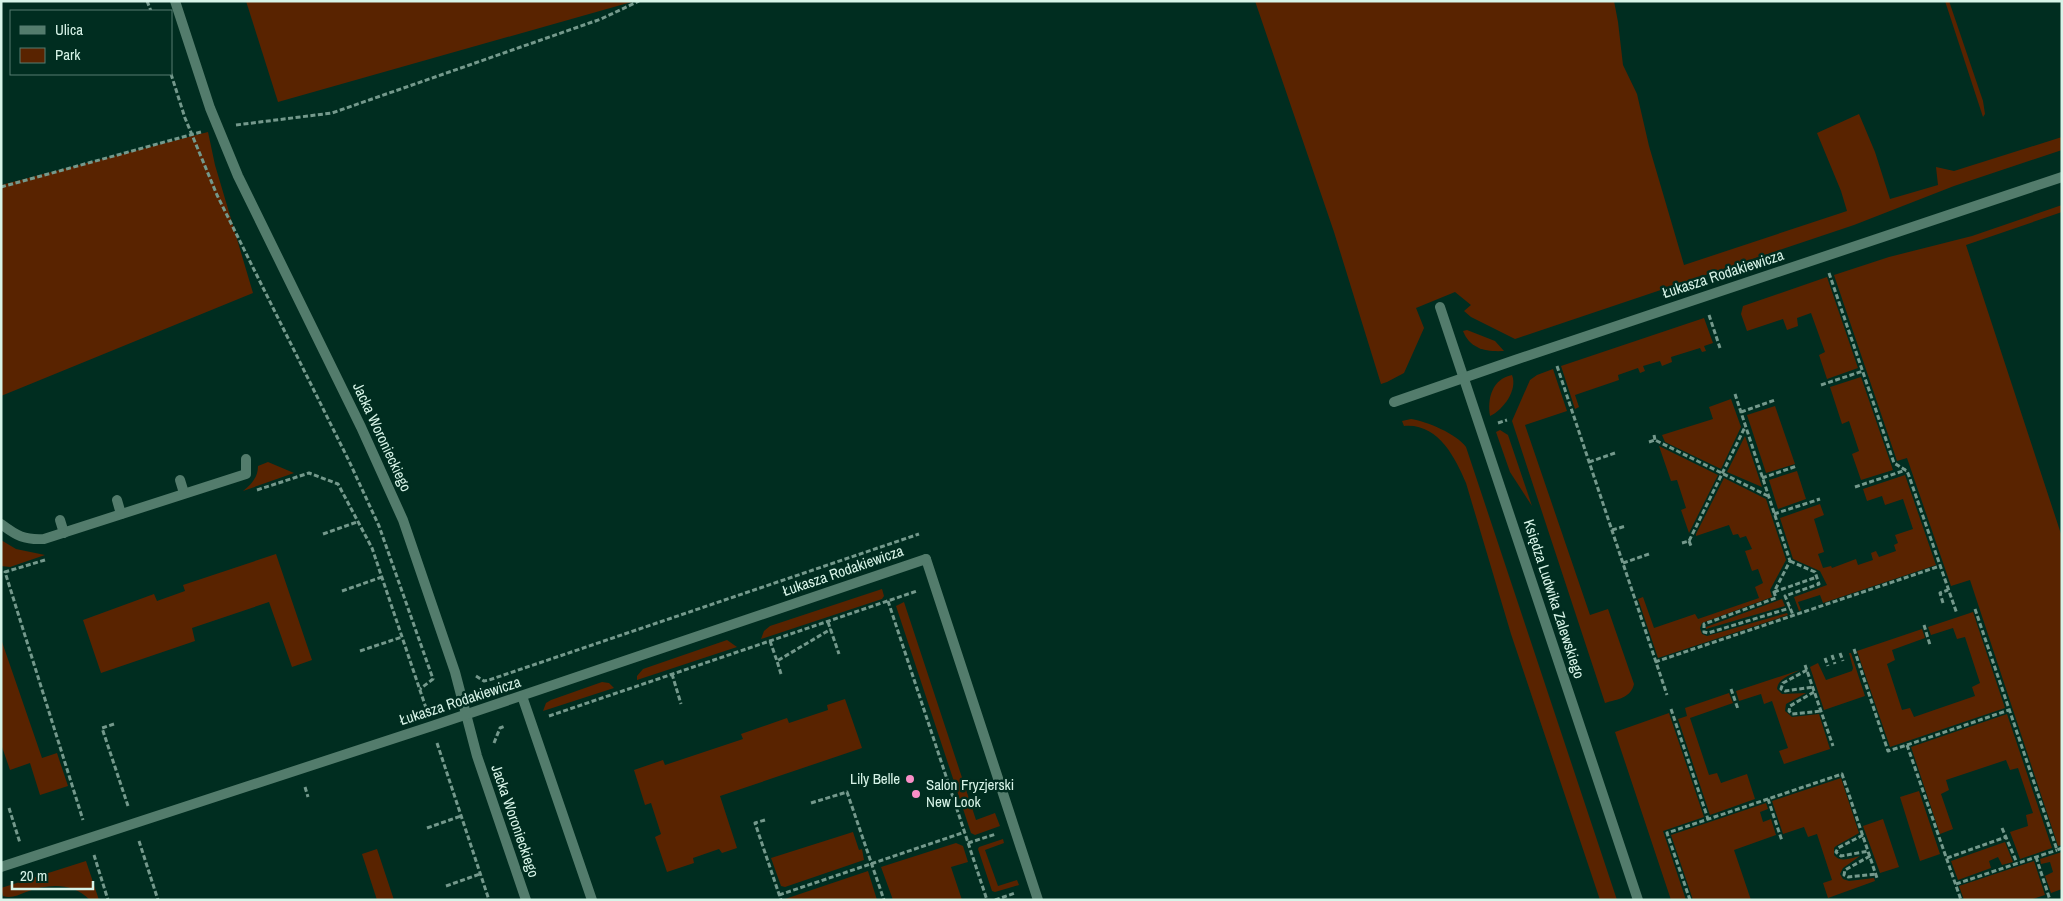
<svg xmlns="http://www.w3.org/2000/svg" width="2063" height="901" font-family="'Archivo Narrow',sans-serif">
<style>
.green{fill:#592300}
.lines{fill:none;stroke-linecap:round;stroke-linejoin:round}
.path{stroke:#74998c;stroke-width:3;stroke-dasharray:5 2.5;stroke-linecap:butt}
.lane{stroke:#537c6c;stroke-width:10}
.street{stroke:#537c6c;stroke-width:10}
.poi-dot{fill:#fa8fc7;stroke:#002d20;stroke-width:2}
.labels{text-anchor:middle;stroke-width:5;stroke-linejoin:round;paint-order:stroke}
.street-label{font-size:15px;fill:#d7f4e8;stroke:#002d20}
.poi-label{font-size:15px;fill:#d7f4e8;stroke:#002d20;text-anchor:end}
</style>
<rect width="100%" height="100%" fill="#002d20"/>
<!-- green -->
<g class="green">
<path d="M246,1H635L278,102Z"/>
<path d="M1255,1H1614L1618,22L1623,65L1637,94L1649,146L1684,265L1847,211L1841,191L1817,133L1859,114L1875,152L1890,199L1938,185L1936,167L1954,171L2062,137V150L1954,186L1854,225L1518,338L1515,339L1471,317L1464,311L1471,305L1455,292L1416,308L1424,328L1404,373L1387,382L1381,384L1334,232Z"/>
<path d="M1945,1H1949L1983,101L1985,114L1983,117Z"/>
<path d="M208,132L215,165L253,293L1,396V185Z"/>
<path d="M2062,205V212L1966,245L2062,537V845L2058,846L1970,580L1951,586L1907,458L1897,461L1834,275L1889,257L1972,236Z"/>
<path d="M1827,277L1858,368L1827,379L1819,355L1825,352L1811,313L1797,318L1798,326L1787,330L1783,319L1747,331L1741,314L1743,306Z"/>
<path d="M1704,318L1713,343L1704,346L1706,351L1702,352L1700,348L1671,357L1672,362L1662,366L1660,361L1643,366L1645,371L1640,373L1638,368L1618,375L1619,380L1575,395L1579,407L1575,409L1561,366Z"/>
<path d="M1467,330L1495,341L1504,351C1486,352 1470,349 1463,331Z"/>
<path d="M1553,369L1567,411L1525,425L1590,615L1608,609L1634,684C1631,698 1618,699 1605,703L1512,421L1530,380L1537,375Z"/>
<path d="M1512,375C1518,390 1503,410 1490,416C1487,399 1492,379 1512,375Z"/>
<path d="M1861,377L1893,470L1861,480L1852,454L1859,451L1849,421L1842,424L1830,387Z"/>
<path d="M1731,399L1741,427L1721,469L1665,442L1662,435L1713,419L1709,407Z"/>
<path d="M1775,406L1795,464L1766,473L1747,415Z"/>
<path d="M1411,419C1426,421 1457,434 1466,447L1617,900H1600L1511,634L1466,483C1455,457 1438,423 1404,426L1402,421Z"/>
<path d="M1500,430L1508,435L1532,506L1510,472L1496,432Z"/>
<path d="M1745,436L1762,487L1727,472Z"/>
<path d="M1659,446L1718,475L1689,533L1681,510L1686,508L1677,480L1671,481Z"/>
<path d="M268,462L294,473L243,491C252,484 258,477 258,466Z"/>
<path d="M1797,471L1806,499L1778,509L1769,480Z"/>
<path d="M1905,475L1936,565L1823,603L1820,595L1798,602L1801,610L1799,611L1794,597L1827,585L1820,571L1793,559L1780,518L1820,504L1824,515L1814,519L1824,552L1818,554L1823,568L1831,566L1832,568L1856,559L1858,565L1873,560L1871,553L1876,551L1879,557L1896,551L1894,545L1898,543L1895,535L1913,529L1903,499L1885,505L1882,496L1867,501L1863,489Z"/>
<path d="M1724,478L1766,499L1786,560L1770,590L1772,597L1702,623L1700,628L1702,634L1707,636L1787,613L1788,615L1658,658L1638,599L1643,597L1654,628L1695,614L1698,619L1759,598L1755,587L1763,583L1758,569L1752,571L1745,551L1752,549L1746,536L1740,538L1738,534L1733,535L1729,525L1696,536V534Z"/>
<path d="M1,540L16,549L45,555L10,567L1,566Z"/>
<path d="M276,554L312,660L292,667L269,602L192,628L195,641L101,673L83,620L154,594L157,601L185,591L183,585Z"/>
<path d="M882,589L884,596L882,599L761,639L764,631L770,626Z"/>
<path d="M1782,599L1785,606L1706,629V627Z"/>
<path d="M904,602L976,820L995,813L1000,826L975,835L971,833L896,606Z"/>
<path d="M1973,612L2005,708L1890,747L1857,651L1922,629L1925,638L1892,650L1895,660L1887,664L1902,710L1910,708L1914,717L1975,696L1972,687L1980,683L1965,637L1957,639L1953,628L1931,635L1928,627Z"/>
<path d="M1,639L42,758L57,753L68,786L40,795L30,763L10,770L1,744Z"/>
<path d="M727,640L737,647L637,680V676L643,669Z"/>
<path d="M1849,653H1851L1865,696L1824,710L1810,667L1818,663L1826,680L1852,671L1853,668Z"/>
<path d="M1800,670C1791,675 1778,678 1777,689L1782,694L1806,693L1786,704L1785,711L1792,717L1819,714L1830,749L1784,764L1779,751L1788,748L1772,701L1764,704L1761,694L1739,701L1736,691Z"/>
<path d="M602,682L609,683L614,688L543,711L546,703L551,700Z"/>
<path d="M1729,693L1733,703L1690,718L1709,775L1717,773L1721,783L1747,774L1755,799L1710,815L1678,719L1687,716L1685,708Z"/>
<path d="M845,699L862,748L720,796L737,848L722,853L719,849L693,858L694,863L667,872L655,837L661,834L651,803L645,805L634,770L663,760L665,765L743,739L741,734L787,718L789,723L828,710L827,705Z"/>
<path d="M1669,713L1704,817L1663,831L1686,900H1671L1615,732Z"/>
<path d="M2007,714L2052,848L2020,859L2010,832L2028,826L2026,815L2033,813L2018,768L2010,770L2006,760L1946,780L1949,790L1941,794L1953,829L1940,834L1911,747Z"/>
<path d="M1841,778L1859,833L1836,846L1834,848V855C1840,863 1851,858 1860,856L1843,868L1840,874L1843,879L1849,881L1874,878L1875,881L1828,898L1823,883L1832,880L1817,834L1808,837L1804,827L1783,834L1772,801Z"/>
<path d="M1919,791L1940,854L1920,861L1900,797Z"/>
<path d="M1766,803L1768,809L1760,812L1763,822L1771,819L1776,835L1734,850L1751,900H1693L1671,835Z"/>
<path d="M1883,819L1899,867L1880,873L1863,826Z"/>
<path d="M853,832L859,850L862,849L864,860L785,887L781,886L771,858Z"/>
<path d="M1003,839L1004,843L985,850L998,886L1017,880L1019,885L995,892L992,891L978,849L979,847Z"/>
<path d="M2005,842L2013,862L2002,865L1998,857L1989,861L1991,868L1958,880L1951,861Z"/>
<path d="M956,843L963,846L968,862L951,867L962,900H893L881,867Z"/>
<path d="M377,849L394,900H377L362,854Z"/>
<path d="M2062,852V889L2051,893L2045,876L2053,872L2050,862L2041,864L2040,859Z"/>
<path d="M86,861L99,900H90C72,882 48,884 26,892C18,895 11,899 3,896L1,888Z"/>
<path d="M2034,861L2045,895L2030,900H1964L1959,886Z"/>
<path d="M868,871L877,900H786L785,899Z"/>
</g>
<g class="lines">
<!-- path -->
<g class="path">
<path d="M147,1L151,11"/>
<path d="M171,74L185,118L217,195L349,461L379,526L433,679L420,689"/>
<path d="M236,125L332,113L601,19L639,1"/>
<path d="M1,187L201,132"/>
<path d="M1829,273L1894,463L1907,471L1909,476L1957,614"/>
<path d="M1709,315L1720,348"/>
<path d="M1557,366L1667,695"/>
<path d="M1821,385L1863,371"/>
<path d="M1735,394L1790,561L1774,592L1776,598L1704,624V632L1708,633L1790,608"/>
<path d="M1741,412L1775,400"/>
<path d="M1498,423L1507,420"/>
<path d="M1654,435L1655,440"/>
<path d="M1649,442L1655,440L1768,496"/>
<path d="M1589,462L1615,453"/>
<path d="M1762,478L1797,466"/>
<path d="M1855,487L1906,470"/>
<path d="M257,490L309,473L338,484L372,548L426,708"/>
<path d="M1774,514L1820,499"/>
<path d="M1612,530L1626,526"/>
<path d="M323,534L357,522"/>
<path d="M1689,541L1691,546"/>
<path d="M1682,543L1689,541L1745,427"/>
<path d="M45,560L5,572L83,820"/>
<path d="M1790,561L1815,572L1819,584L1785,596L1793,615"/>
<path d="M1623,563L1649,554"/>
<path d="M342,591L382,577"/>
<path d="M1774,592L1817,577"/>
<path d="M888,601L987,900"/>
<path d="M1943,603L1940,593L1948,590"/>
<path d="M1975,609L2057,850L2062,848"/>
<path d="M828,622L839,654"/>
<path d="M1924,625L1930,645"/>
<path d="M770,641L777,661"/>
<path d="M1854,649L1888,751L1907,745L1961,900"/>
<path d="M360,651L402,637"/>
<path d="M1840,653L1843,661"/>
<path d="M1832,655L1835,664"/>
<path d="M1825,658L1828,666"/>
<path d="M1655,662L1940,566"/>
<path d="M1805,665L1833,746"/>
<path d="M1807,670L1783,683L1781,689L1785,691L1813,687"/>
<path d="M672,674L681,704"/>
<path d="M781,674L777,661L831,629"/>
<path d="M476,676L484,681L489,680L919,534"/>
<path d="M1731,689L1738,709"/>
<path d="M1814,692L1790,706L1789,711L1792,714L1821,711"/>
<path d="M1671,709L1708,819"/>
<path d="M549,716L917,591"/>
<path d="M114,724L102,728L128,806"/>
<path d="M437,743L489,900"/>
<path d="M494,743L500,728L505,726"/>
<path d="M1907,745L2009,710"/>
<path d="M305,787L308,797"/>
<path d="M1768,799L1782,841"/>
<path d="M811,803L847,792L884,900"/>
<path d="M9,808L20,843"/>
<path d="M765,820L755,823L781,900"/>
<path d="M427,828L461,816"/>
<path d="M2002,828L2017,863"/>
<path d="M1863,835L1838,848L1836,852L1841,856L1869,851"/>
<path d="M139,841L158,900"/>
<path d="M968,843L996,834"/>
<path d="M94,855L108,900"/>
<path d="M1870,856L1845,870L1844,875L1848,877L1876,874"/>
<path d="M2036,857L2050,900"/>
<path d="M1947,858L2006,837"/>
<path d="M1956,884L2057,850"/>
<path d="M446,886L480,874"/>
<path d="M779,895L965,832"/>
<path d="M995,900L1015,893"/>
<path d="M1690,900L1667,833L1842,774L1877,878"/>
</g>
<!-- lane -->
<g class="lane">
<path d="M180,480L184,493"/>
<path d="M117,500L121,514"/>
<path d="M60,520L64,533"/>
<path d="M1,524C17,536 24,540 44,539L246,474V459"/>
<path d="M926,559L1038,900"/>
<path d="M522,696L592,900"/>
</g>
<!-- street -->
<g class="street">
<path d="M175,1L210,108L238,176L361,427L403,520L455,672L477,756L526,900"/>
<path d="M1440,307L1638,900"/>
<path d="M1394,402L1515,360L2062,177"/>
<path d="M1,867L432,726L926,559"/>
</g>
</g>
<!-- markers -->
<g class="poi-dot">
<circle cx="910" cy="779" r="5"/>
<circle cx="916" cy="794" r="5"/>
</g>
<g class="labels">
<!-- street labels -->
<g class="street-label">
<text transform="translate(1723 274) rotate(-18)" y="5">Łukasza Rodakiewicza</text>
<text transform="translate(382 437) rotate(65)" y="5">Jacka Woronieckiego</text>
<text transform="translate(843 571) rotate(-19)" y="5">Łukasza Rodakiewicza</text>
<text transform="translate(1554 599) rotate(72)" y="5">Księdza Ludwika Zalewskiego</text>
<text transform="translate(460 701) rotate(-18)" y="5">Łukasza Rodakiewicza</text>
<text transform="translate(515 821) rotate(71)" y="5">Jacka Woronieckiego</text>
</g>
<!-- poi labels -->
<g class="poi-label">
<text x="900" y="784">Lily Belle</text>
<text x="926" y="790" text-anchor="start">Salon Fryzjerski<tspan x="926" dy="17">New Look</tspan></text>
</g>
</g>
<!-- border -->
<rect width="2063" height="901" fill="none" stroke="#d7f4e8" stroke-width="5"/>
<!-- legend -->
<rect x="10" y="10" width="162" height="65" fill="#002d20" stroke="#567d70"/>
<rect x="20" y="26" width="25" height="8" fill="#537c6c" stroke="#567d70"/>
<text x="55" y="35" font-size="15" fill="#d7f4e8">Ulica</text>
<rect x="20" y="48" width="25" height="15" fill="#592300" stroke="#567d70"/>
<text x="55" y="60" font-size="15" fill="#d7f4e8">Park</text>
<!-- scale -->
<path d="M12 881v8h81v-8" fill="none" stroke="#d7f4e8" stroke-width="2.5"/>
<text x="20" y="881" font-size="15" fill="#d7f4e8" stroke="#002d20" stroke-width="4" paint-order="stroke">20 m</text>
</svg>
